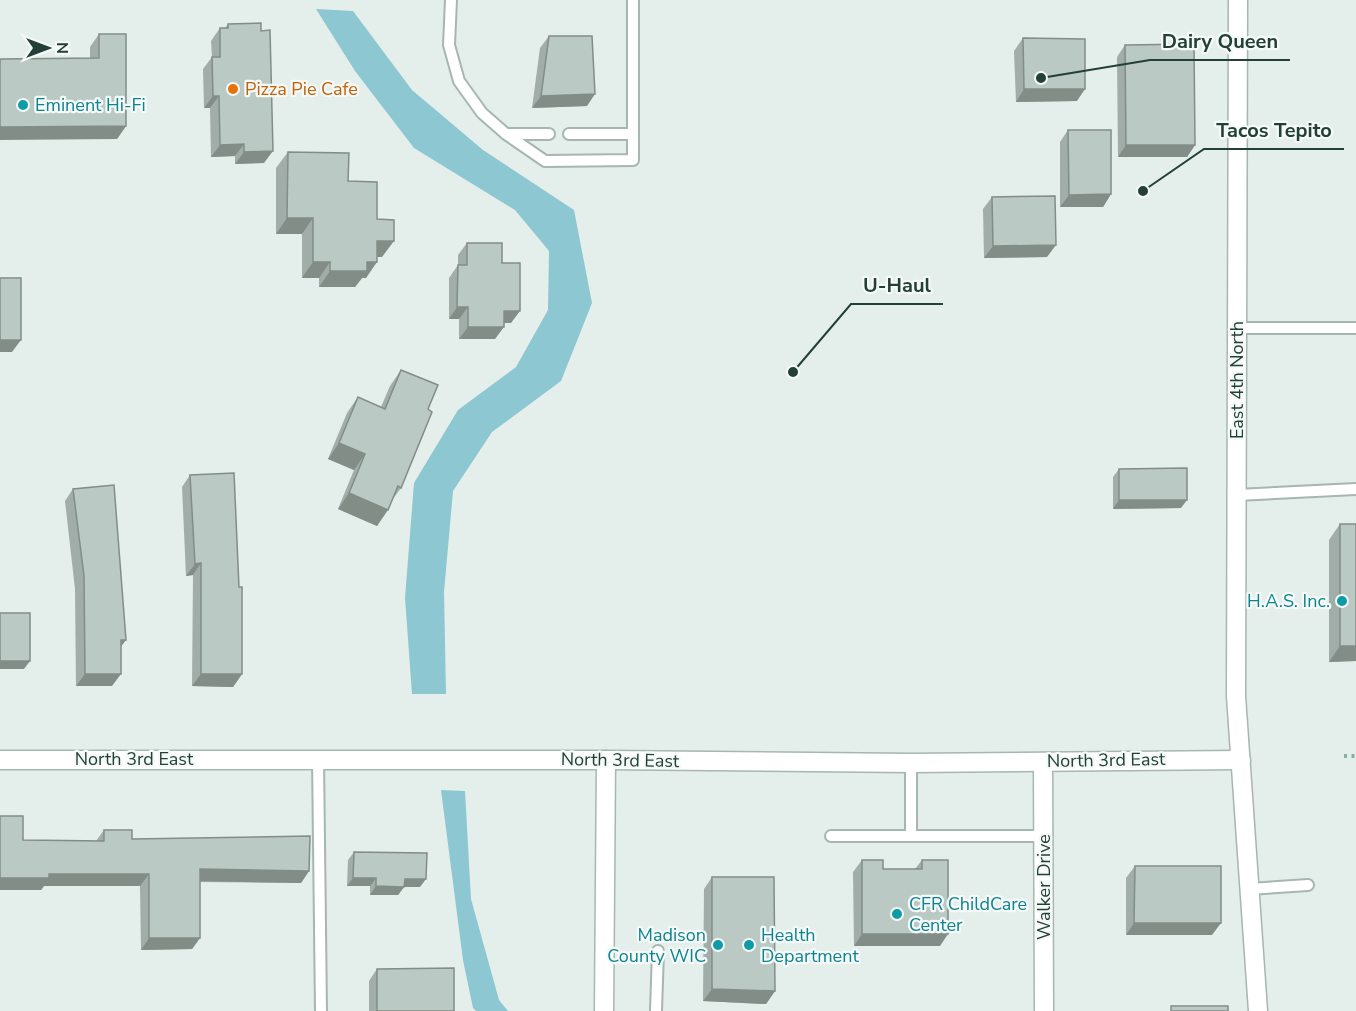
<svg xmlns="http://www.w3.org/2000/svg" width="1356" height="1011" font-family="'Nunito Sans',sans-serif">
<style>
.water{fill:#8dc7d2}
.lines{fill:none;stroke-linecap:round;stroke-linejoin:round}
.lane-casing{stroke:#a6b6b1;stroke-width:14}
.street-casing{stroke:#a6b6b1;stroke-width:21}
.secondary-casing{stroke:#a3b9b1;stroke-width:21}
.path{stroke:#85b1a3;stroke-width:4;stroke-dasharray:3 4.5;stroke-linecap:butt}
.lane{stroke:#fff;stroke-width:10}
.street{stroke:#fff;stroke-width:18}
.secondary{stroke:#fff;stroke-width:18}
.wall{fill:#a0ada8}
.shaded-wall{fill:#828d88}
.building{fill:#bac9c3;stroke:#828d88;stroke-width:1.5}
.food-dot{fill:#e8710a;stroke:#f5faf8;stroke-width:2}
.culture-dot{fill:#0f9aa8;stroke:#f5faf8;stroke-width:2}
.labels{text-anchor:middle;stroke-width:4.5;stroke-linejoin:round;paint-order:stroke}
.food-label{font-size:18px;fill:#c56008;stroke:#f5faf8;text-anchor:start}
.culture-label{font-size:18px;fill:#0d838f;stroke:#f5faf8;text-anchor:start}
.street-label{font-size:18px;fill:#234038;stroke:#f5faf8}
.leader{fill:none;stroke:#234038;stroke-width:2}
.callout-dot{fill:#234038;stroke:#f5faf8;stroke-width:2}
.callout-label{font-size:20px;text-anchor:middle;font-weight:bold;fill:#234038;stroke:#f5faf8;stroke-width:4.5;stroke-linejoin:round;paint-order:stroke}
</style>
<rect width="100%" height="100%" fill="#e4eeea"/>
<!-- water -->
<g class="water">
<path d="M316,9L353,11L412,90L483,150L574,210L592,303L561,381L492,432L453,491L444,592L446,694H412L405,598L414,483L458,410L516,367L548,310L549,251L515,210L414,148L355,71Z"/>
<path d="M441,790L465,791L471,899L499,1000L508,1011H476L473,1008L463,960Z"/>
</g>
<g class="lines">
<!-- lane casing -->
<g class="lane-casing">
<g id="lane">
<path d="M451,0L449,45L459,81L482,113L506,134L545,161L633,160V0"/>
<path d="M506,134H549"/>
<path d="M569,134H633"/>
<path d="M1238,328H1356"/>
<path d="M1237,495L1356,489"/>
<path d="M318,758L321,1011"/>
<path d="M831,836H1043"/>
<path d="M911,836V763"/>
<path d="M1249,889L1308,885"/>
<path d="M656,1011L658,951"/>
</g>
</g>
<!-- street casing -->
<g class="street-casing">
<g id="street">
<path d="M1238,0L1236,696L1258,1011"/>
<path d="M606,760L911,763L1241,760"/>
<path d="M1043,762L1044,1011"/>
</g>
</g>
<!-- secondary casing -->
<g class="secondary-casing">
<path id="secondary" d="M0,760H606L604,1011"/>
</g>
<!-- path -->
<path class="path" d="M1344,756H1356"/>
<!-- lane -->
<use href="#lane" class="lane"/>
<!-- street -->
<use href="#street" class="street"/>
<!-- secondary -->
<use href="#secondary" class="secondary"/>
</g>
<!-- wall -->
<g class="wall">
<path d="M228,24L264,163L235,164V156L211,157L210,108H204L203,69L212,57L211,41L220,28H225Z"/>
<path d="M99,34L126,126L117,139L90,58V47Z"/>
<path d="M549,36L587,106L532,108L540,48Z"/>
<path d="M1023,38L1077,101L1016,102L1014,51Z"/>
<path d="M1125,45L1195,145L1187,157H1118L1117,57Z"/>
<path d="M1068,130L1111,194L1103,207H1060V142Z"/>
<path d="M288,152L348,181L377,219L382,257H377L366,278H362L355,287H319V278H302V234H276V168Z"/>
<path d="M992,197L1047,257L984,258L983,209Z"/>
<path d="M467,243L502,263L511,323H504L495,339H459V319H449V278L458,265V255Z"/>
<path d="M401,370L428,409L401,488L392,500L377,526L338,509L354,470L328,459L347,413L358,397L381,407L390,386Z"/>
<path d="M1119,469L1181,508L1113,509V477Z"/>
<path d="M190,475L242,674L233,687L192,686L193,575L186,576L182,487Z"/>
<path d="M73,489L112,686H76L75,589L65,501Z"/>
<path d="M1340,524L1356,661L1329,662V540Z"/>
<path d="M104,830L132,839L309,871L301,883L200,882V938L192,949L141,950L140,886H44L41,890H0L23,840L96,841Z"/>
<path d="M354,852L420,887H404L398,895H370V886H347L348,860Z"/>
<path d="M862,860L883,869H915L922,860L940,946H854L853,872Z"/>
<path d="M1135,866L1212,935H1126V878Z"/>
<path d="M712,877L775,991L766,1004L703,1001L704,889Z"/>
<path d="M377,969L454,1011H369V981Z"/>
</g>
<!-- shaded-wall -->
<g class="shaded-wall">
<path d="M1024,89H1085L1077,101L1016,102Z"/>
<path d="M595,94L587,106L532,108L541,96Z"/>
<path d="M213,96H219L210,108H204Z"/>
<path d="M126,126L117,139L0,140V127Z"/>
<path d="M244,144L235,156L211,157L220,145Z"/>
<path d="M1126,145H1195L1187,157H1118Z"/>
<path d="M273,151L264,163L235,164L244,152Z"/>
<path d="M1111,194L1103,207H1060L1069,195Z"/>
<path d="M287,218H313L302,234H276Z"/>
<path d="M377,241H394L382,257H366Z"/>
<path d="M1056,245L1047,257L984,258L993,246Z"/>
<path d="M313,262H330L319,278H302Z"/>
<path d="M367,262H377L366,278H362L355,287H319L330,271Z"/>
<path d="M457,307H468L459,319H449Z"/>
<path d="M504,311H520L511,323H495Z"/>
<path d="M468,327H504L495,339H459Z"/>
<path d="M0,340H21L12,352H0Z"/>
<path d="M339,443L365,454L354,470L328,459Z"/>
<path d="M349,493L388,510L377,526L338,509Z"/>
<path d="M1119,500H1187L1181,508L1113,509Z"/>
<path d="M201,563L193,575L186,576L195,564Z"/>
<path d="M121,640H126L117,652Z"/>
<path d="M1340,646H1356V661L1329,662Z"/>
<path d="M0,661H30L24,669H0Z"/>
<path d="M85,674H121L112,686H76Z"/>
<path d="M201,674H242L233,687L192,686Z"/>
<path d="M200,869L309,871L301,883L191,881Z"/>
<path d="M49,874H149L140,886H44L41,890H0V878Z"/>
<path d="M353,878H376L370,886H347Z"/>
<path d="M405,879H426L420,887H404L398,895H370L376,886Z"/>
<path d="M1134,923H1221L1212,935H1126Z"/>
<path d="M862,934H948L940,946H854Z"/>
<path d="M149,938H200L192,949L141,950Z"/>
<path d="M712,989L775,991L766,1004L703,1001Z"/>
</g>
<!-- building -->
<g class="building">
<path d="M261,23V31L270,30L273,151L244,152V144L220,145L219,96H213L212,57H220V28H228V24Z"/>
<path d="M99,34H126V126L0,127V59L99,58Z"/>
<path d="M549,36H592L595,94L541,96Z"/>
<path d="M1023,38L1085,39V89H1024Z"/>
<path d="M1194,44L1195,145H1126L1125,45Z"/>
<path d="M1068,130H1111V194L1069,195Z"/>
<path d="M288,152L349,153L348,181L377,182V219L394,220V241H377V262H367V271H330V262H313V218H287Z"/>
<path d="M1055,196L1056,245L993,246L992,197Z"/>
<path d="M467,243H502V263H520V311H504V327H468V307H457L458,265H467Z"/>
<rect x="0" y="278" width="21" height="62"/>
<path d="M401,370L438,385L428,409L432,412L401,488L398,486L388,510L349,493L365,454L339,443L358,397L385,409Z"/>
<path d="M1187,468V500H1119V469Z"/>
<path d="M234,473L239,587H242V674H201V563L195,564L190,475Z"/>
<path d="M114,485L126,640H121V674H85L84,576L73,489Z"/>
<rect x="1340" y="524" width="16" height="122"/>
<rect x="0" y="613" width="30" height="48"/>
<path d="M0,816H23V840L104,841V830H132V839L310,836L309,871L200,869V938H149V874H49V878H0Z"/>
<path d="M354,852L427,853L426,879H405L404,887L376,886V878H353Z"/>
<path d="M862,860H883V869H922V860H948V934H862Z"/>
<path d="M1135,866H1221V923H1134Z"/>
<path d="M712,877H774L775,991L712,989Z"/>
<path d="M454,968V1011H377V969Z"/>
<rect x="1171" y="1006" width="57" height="5"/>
</g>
<!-- markers -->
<circle class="food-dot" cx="233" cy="89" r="6"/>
<g class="culture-dot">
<circle cx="23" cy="105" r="6"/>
<circle cx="1342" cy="601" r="6"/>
<circle cx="897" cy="914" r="6"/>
<circle cx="718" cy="945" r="6"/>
<circle cx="749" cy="945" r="6"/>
</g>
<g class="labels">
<!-- food labels -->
<g class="food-label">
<text x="245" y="95">Pizza Pie Cafe</text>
</g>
<!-- culture labels -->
<g class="culture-label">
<text x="35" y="111">Eminent Hi-Fi</text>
<text x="1330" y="607" text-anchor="end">H.A.S. Inc.</text>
<text x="909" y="910">CFR ChildCare<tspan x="909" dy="21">Center</tspan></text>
<text x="706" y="941" text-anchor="end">Madison<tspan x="706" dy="21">County WIC</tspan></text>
<text x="761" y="941">Health<tspan x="761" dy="21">Department</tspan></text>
</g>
<!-- street labels -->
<g class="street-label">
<text transform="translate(1237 380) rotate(-90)" y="6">East 4th North</text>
<text x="134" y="765">North 3rd East</text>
<text transform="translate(620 760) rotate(1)" y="6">North 3rd East</text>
<text transform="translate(1106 760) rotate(-1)" y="6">North 3rd East</text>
<text transform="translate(1044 887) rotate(-90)" y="6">Walker Drive</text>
</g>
</g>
<!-- callouts -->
<path class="leader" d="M1041 78L1150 60H1290M1143 191L1204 149H1344M793 372L851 304H943"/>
<g class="callout-dot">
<circle cx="1041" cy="78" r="6"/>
<circle cx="1143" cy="191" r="6"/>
<circle cx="793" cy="372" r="6"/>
</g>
<g class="callout-label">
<text x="1220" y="48">Dairy Queen</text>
<text x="1274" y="137">Tacos Tepito</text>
<text x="897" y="292">U-Haul</text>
</g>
<!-- north arrow -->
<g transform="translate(48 48) rotate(90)" stroke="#f5faf8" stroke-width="4.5" paint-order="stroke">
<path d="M0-4.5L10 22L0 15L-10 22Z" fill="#234038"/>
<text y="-9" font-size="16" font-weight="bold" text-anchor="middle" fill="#234038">N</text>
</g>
</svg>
